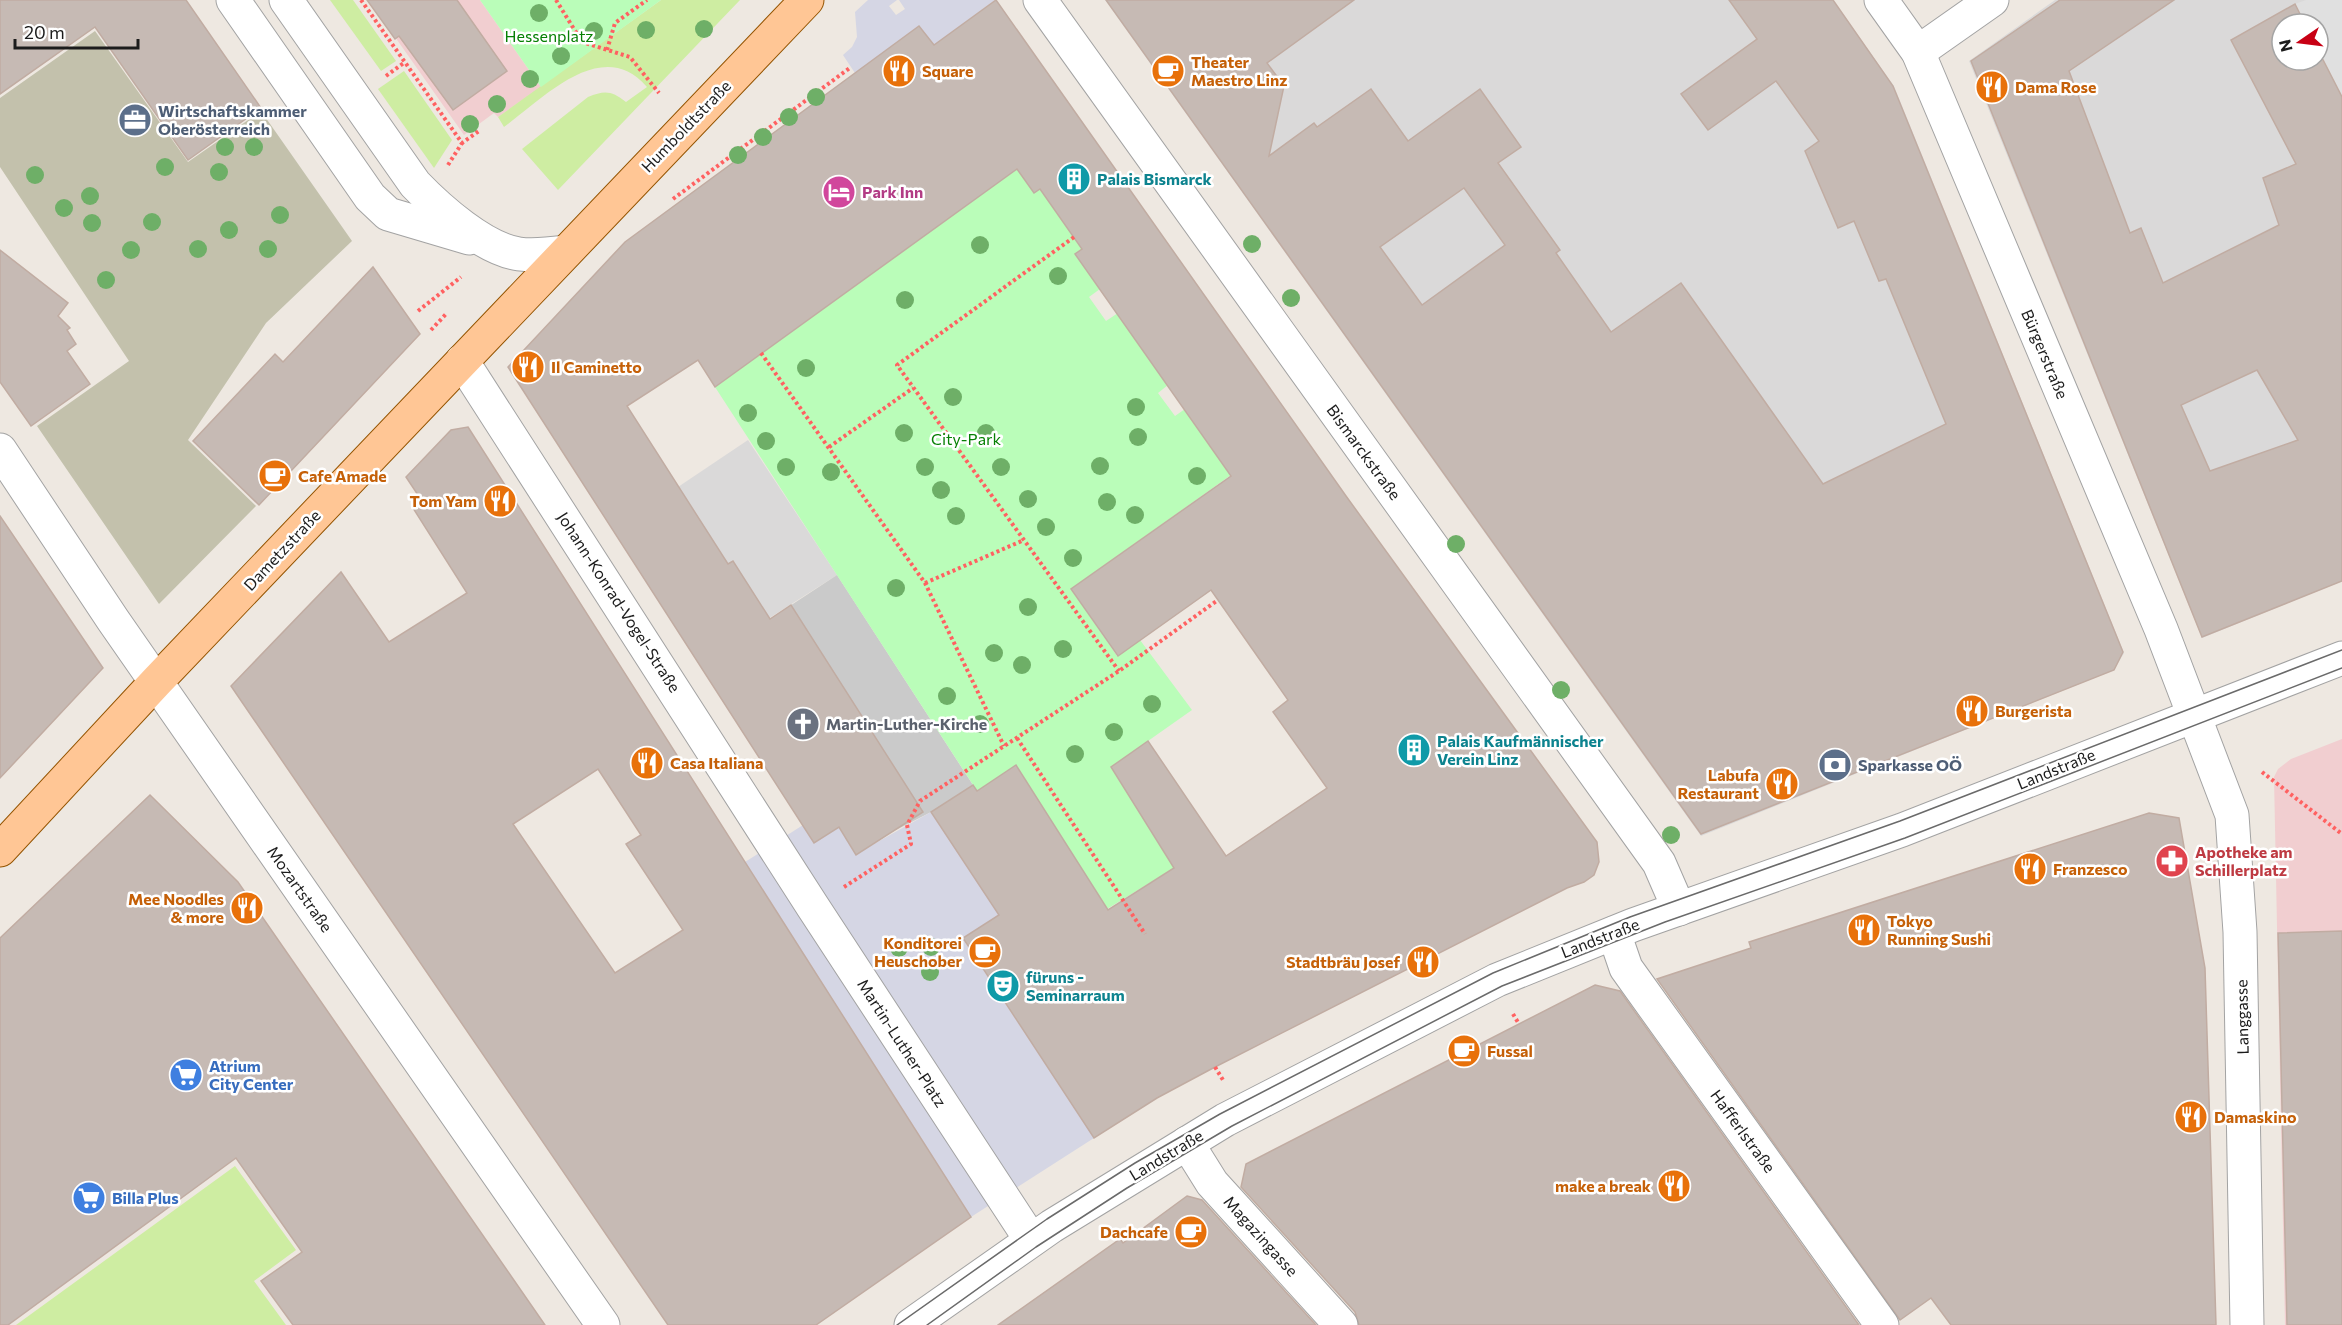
<svg xmlns="http://www.w3.org/2000/svg" width="2342" height="1325" font-family="Commissioner,sans-serif">
<style>
.residential{fill:#dad9d9;fill-rule:evenodd}
.commercial{fill:#f1ced0}
.religious{fill:#cacaca}
.construction{fill:#c3c1ac}
.grass{fill:#ceeda2}
.park{fill:#bafdb9}
.parking{fill:#e0e0e0}
.plaza{fill:#d5d6e4}
.building{fill:#c6bab4;stroke:#c1aca2;stroke-width:1.5;fill-rule:evenodd}
.lines{fill:none;stroke-linecap:round;stroke-linejoin:round}
.minor-casing{stroke:#a3a3a3;stroke-width:35}
.major-casing{stroke:#945400;stroke-width:35}
.path{stroke:#ff6161;stroke-width:4;stroke-dasharray:3 3;stroke-linecap:butt}
.minor{stroke:#fff;stroke-width:33}
.major{stroke:#ffc695;stroke-width:33}
.tram{stroke:#6a6a6a;stroke-width:1.5}
.tree{fill:#6eaf67}
.labels{text-anchor:middle;stroke-width:5;stroke-linejoin:round;paint-order:stroke}
.park-label{font-size:16px;fill:#068004;stroke:#fff}
.food-label{font-size:16px;font-weight:bold;fill:#c56008;stroke:#fff;text-anchor:start}
.service-label{font-size:16px;font-weight:bold;fill:#4e5e75;stroke:#fff;text-anchor:start}
.street-label{font-size:16px;fill:#1c1c1c;stroke:#fff}
.culture-label{font-size:16px;font-weight:bold;fill:#0d838f;stroke:#fff;text-anchor:start}
.hotel-label{font-size:16px;font-weight:bold;fill:#b23c85;stroke:#fff;text-anchor:start}
.worship-label{font-size:16px;font-weight:bold;fill:#5b616d;stroke:#fff;text-anchor:start}
.health-label{font-size:16px;font-weight:bold;fill:#be3a42;stroke:#fff;text-anchor:start}
.shop-label{font-size:16px;font-weight:bold;fill:#366cbe;stroke:#fff;text-anchor:start}
</style>
<rect width="100%" height="100%" fill="#eee8e1"/>
<!-- residential -->
<g class="residential">
<path d="M1105,0H1833L1894,86L2124,653L2114,670L1701,836Z"/>
<path d="M2055,0H2342V581L2202,638L1969,61ZM2282,24H2318V60H2282Z"/>
<path d="M748,440L837,575L699,663L678,487Z"/>
</g>
<!-- commercial -->
<g class="commercial">
<path d="M369,0H480L541,87L498,117L494,113L464,135Z"/>
<path d="M2342,739V1325H2285L2274,777L2278,769L2291,759Z"/>
</g>
<!-- religious -->
<path class="religious" d="M837,575L973,785L931,812L892,832L839,827L814,843L770,619Z"/>
<!-- construction -->
<path class="construction" d="M95,31L188,162L261,111L352,241L266,323L188,440L256,506L159,604L37,426L129,361L0,167V98Z"/>
<!-- grass -->
<g class="grass">
<path d="M330,0H353L396,61L381,71Z"/>
<path d="M661,0H740L558,190L522,149L588,97C605,90 612,91 626,102L647,87C602,35 544,98 504,127L498,117Z"/>
<path d="M404,71L452,140L434,168L378,89Z"/>
<path d="M235,1166L296,1250L254,1281L286,1325H16Z"/>
</g>
<!-- park -->
<g class="park">
<path d="M480,0H661L541,87Z"/>
<path d="M1017,169L1040,189L1083,249L1076,254L1100,289L1089,297L1106,321L1118,313L1168,385L1158,393L1175,416L1185,409L1231,475L1071,589L1117,656L1140,640L1192,710L1111,767L1174,868L1107,909L977,791L715,387Z"/>
</g>
<!-- parking -->
<path class="parking" d="M2306,0H2342V97L2318,50V24H2305L2295,4Z"/>
<!-- plaza -->
<g class="plaza">
<path d="M868,0H897L889,6L896,15L905,9L899,0H995L934,45L919,26L855,73L843,55L852,47L857,37L855,12Z"/>
<path d="M931,812L999,915L963,939L1094,1138L971,1217L745,862L803,825L814,843L839,827L856,854Z"/>
</g>
<!-- building -->
<g class="building">
<path d="M0,0H186L261,108L188,160L95,27L0,94Z"/>
<path d="M367,0H457L507,71L453,110L399,36L395,39Z"/>
<path d="M996,0L1346,496L1597,842L1599,862L1594,875L1584,882L1567,888L1215,1067L1157,1098L1094,1138L963,938L999,915L931,812L973,785L977,791L1016,765L1108,910L1174,868L1111,767L1148,741L1226,856L1327,788L1273,712L1288,700L1211,590L1118,656L1071,589L1231,476L1075,254L1082,249L1040,189L1034,193L1017,169L715,387L698,360L627,406L728,564L733,561L770,619L791,605L923,812L856,855L839,827L814,843L508,367L625,242L919,26L934,45Z"/>
<path d="M1106,0H1354L1267,63L1284,86L1269,156L1314,123L1317,127L1371,89L1408,141L1480,89L1521,147L1498,163L1560,250L1556,253L1611,332L1681,283L1823,484L1946,424L1886,279L1879,281L1854,221L1838,228L1805,151L1819,141L1776,81L1708,130L1681,94L1757,39L1729,0H1833L1893,86L2123,652L2114,670L1701,834ZM1464,188L1505,245L1422,305L1380,247Z"/>
<path d="M2060,0H2174L2069,71L2130,233L2141,228L2163,283L2279,225L2263,178L2296,164L2231,40L2295,4L2305,24H2282V60H2318V50L2342,97V581L2202,637L1971,61ZM2257,370L2298,440L2210,471L2181,405Z"/>
<path d="M0,250L68,303L58,316L70,328L67,330L76,344L67,351L90,384L31,426L0,382Z"/>
<path d="M373,267L420,334L259,505L193,441L275,354L283,362Z"/>
<path d="M468,427L971,1217L816,1325H668L231,686L341,572L389,642L467,593L413,508L422,501L406,477L451,430ZM598,769L641,835L626,844L683,930L615,973L513,824Z"/>
<path d="M0,516L103,668L0,778Z"/>
<path d="M150,795L238,882L545,1325H293L261,1281L302,1252L236,1158L8,1325H0V938Z"/>
<path d="M2149,813L2179,818L2205,968L2216,1325H1951L1931,1298L1900,1320L1657,979L1751,948L1749,942Z"/>
<path d="M2342,931V1325H2287L2278,933Z"/>
<path d="M1595,985L1620,991L1859,1325H1359L1355,1312L1241,1187L1246,1164Z"/>
<path d="M1187,1196L1202,1200L1316,1325H998L1120,1239L1123,1243Z"/>
</g>
<g class="lines">
<!-- minor casing -->
<g class="minor-casing">
<g id="minor">
<path d="M233,0L370,197L388,214L469,238"/>
<path d="M286,0L415,184C439,209 484,249 519,254C535,256 550,254 566,252"/>
<path d="M1040,0L1659,863L1679,909"/>
<path d="M1881,0L1918,52L2161,629L2232,815L2240,932L2247,1325"/>
<path d="M1918,52L1992,0"/>
<path d="M462,361L813,907L1031,1240"/>
<path d="M0,450L113,620L603,1325"/>
<path d="M1614,933L1626,968L1882,1325"/>
<path d="M1187,1143L1212,1183L1341,1325"/>
<path d="M911,1325L1052,1226L1225,1120L1497,980L1633,925L1902,830L2342,658"/>
</g>
</g>
<!-- major casing -->
<g class="major-casing">
<path id="major" d="M0,850L156,682L807,0"/>
</g>
<!-- path -->
<g class="path">
<path d="M361,0L462,143L479,131"/>
<path d="M556,0L582,42L630,57L659,93"/>
<path d="M607,50L615,23L647,0"/>
<path d="M386,76L405,62"/>
<path d="M448,165L462,143"/>
<path d="M673,199L851,67"/>
<path d="M1074,237L897,365L1119,671"/>
<path d="M418,311L461,277"/>
<path d="M431,330L447,313"/>
<path d="M761,353L925,583L1004,746"/>
<path d="M829,447L913,388"/>
<path d="M925,583L1024,540"/>
<path d="M1017,738L1145,934"/>
<path d="M2262,772L2342,834"/>
<path d="M844,887L911,844L907,825L920,801L1119,671L1218,600"/>
<path d="M1513,1014L1519,1024"/>
<path d="M1215,1067L1223,1080"/>
</g>
<!-- minor -->
<use href="#minor" class="minor"/>
<!-- major -->
<use href="#major" class="major"/>
<!-- tram -->
<g class="tram">
<path d="M897,1325L1047,1219L1135,1163L1220,1114L1493,973L1630,917L1900,821L2342,650"/>
<path d="M927,1325L1036,1247L1127,1188L1232,1126L1502,986L1665,922L1905,838L2342,668"/>
</g>
</g>
<!-- trees -->
<g class="tree">
<circle cx="539" cy="13" r="9"/>
<circle cx="704" cy="29" r="9"/>
<circle cx="646" cy="30" r="9"/>
<circle cx="594" cy="31" r="9"/>
<circle cx="561" cy="56" r="9"/>
<circle cx="530" cy="79" r="9"/>
<circle cx="816" cy="97" r="9"/>
<circle cx="497" cy="104" r="9"/>
<circle cx="789" cy="117" r="9"/>
<circle cx="470" cy="124" r="9"/>
<circle cx="763" cy="137" r="9"/>
<circle cx="225" cy="147" r="9"/>
<circle cx="254" cy="147" r="9"/>
<circle cx="738" cy="155" r="9"/>
<circle cx="165" cy="167" r="9"/>
<circle cx="219" cy="172" r="9"/>
<circle cx="35" cy="175" r="9"/>
<circle cx="90" cy="196" r="9"/>
<circle cx="64" cy="208" r="9"/>
<circle cx="280" cy="215" r="9"/>
<circle cx="152" cy="222" r="9"/>
<circle cx="92" cy="223" r="9"/>
<circle cx="229" cy="230" r="9"/>
<circle cx="1252" cy="244" r="9"/>
<circle cx="980" cy="245" r="9"/>
<circle cx="198" cy="249" r="9"/>
<circle cx="268" cy="249" r="9"/>
<circle cx="131" cy="250" r="9"/>
<circle cx="1058" cy="276" r="9"/>
<circle cx="106" cy="280" r="9"/>
<circle cx="1291" cy="298" r="9"/>
<circle cx="905" cy="300" r="9"/>
<circle cx="806" cy="368" r="9"/>
<circle cx="953" cy="397" r="9"/>
<circle cx="1136" cy="407" r="9"/>
<circle cx="748" cy="413" r="9"/>
<circle cx="904" cy="433" r="9"/>
<circle cx="986" cy="433" r="9"/>
<circle cx="1138" cy="437" r="9"/>
<circle cx="766" cy="441" r="9"/>
<circle cx="1100" cy="466" r="9"/>
<circle cx="786" cy="467" r="9"/>
<circle cx="925" cy="467" r="9"/>
<circle cx="1001" cy="467" r="9"/>
<circle cx="831" cy="472" r="9"/>
<circle cx="1197" cy="476" r="9"/>
<circle cx="941" cy="490" r="9"/>
<circle cx="1028" cy="499" r="9"/>
<circle cx="1107" cy="502" r="9"/>
<circle cx="1135" cy="515" r="9"/>
<circle cx="956" cy="516" r="9"/>
<circle cx="1046" cy="527" r="9"/>
<circle cx="1456" cy="544" r="9"/>
<circle cx="1073" cy="558" r="9"/>
<circle cx="896" cy="588" r="9"/>
<circle cx="1028" cy="607" r="9"/>
<circle cx="1063" cy="649" r="9"/>
<circle cx="994" cy="653" r="9"/>
<circle cx="1022" cy="665" r="9"/>
<circle cx="1561" cy="690" r="9"/>
<circle cx="947" cy="696" r="9"/>
<circle cx="1152" cy="704" r="9"/>
<circle cx="980" cy="724" r="9"/>
<circle cx="1114" cy="732" r="9"/>
<circle cx="1075" cy="754" r="9"/>
<circle cx="1671" cy="835" r="9"/>
<circle cx="931" cy="947" r="9"/>
<circle cx="899" cy="948" r="9"/>
<circle cx="930" cy="972" r="9"/>
</g>
<!-- icons -->
<defs>
<g id="restaurant-disc" transform="scale(1.725)"><circle r="9.5" fill="#e8710a" stroke="#fff"/><path d="M-5-6h1v4h1v-4h1v4h1v-4h1v5L-1.5 .5V6h-2V.5L-5-1ZM5-6V6H3V1.5H1.5Q1.5-4 5-6Z" fill="#fff"/></g>
<g id="cafe-disc" transform="scale(1.725)"><circle r="9.5" fill="#e8710a" stroke="#fff"/><path d="M-5.5-4.5H6V0H3Q3 3.5 0 3.5H-2.5Q-5.5 3.5-5.5 0ZM3-3.2v2h1.7v-2ZM-6 4.5H4V6H-6Z" fill="#fff"/></g>
<g id="office-disc" transform="scale(1.725)"><circle r="9.5" fill="#5c6f8a" stroke="#fff"/><path d="M-6-3h4V-5.5h4V-3h4V5H-6ZM-1-4.5V-3h2v-1.5ZM-6 0V1H6V0Z" fill="#fff"/></g>
<g id="building-disc" transform="scale(1.725)"><circle r="9.5" fill="#0f9aa8" stroke="#fff"/><path d="M-4-6H4V6H1V3H-1V6H-4ZM-2.5-4.3h1.7v1.8h-1.7ZM.8-4.3h1.7v1.8H.8ZM-2.5-1h1.7V.8h-1.7ZM.8-1h1.7V.8H.8Z" fill="#fff"/></g>
<g id="hotel-disc" transform="scale(1.725)"><circle r="9.5" fill="#d1479c" stroke="#fff"/><path d="M-6-4.5h1.5V1H6V5H4.5V3h-9V5H-6ZM-4 0a1.8 1.8 0 1 1 3.6 0ZM.5 0V-2.5h3Q6-2.5 6 0Z" fill="#fff"/></g>
<g id="church-disc" transform="scale(1.725)"><circle r="9.5" fill="#6b7280" stroke="#fff"/><path d="M-1.2-6h2.4v3.5h3.3v2.4h-3.3V6h-2.4V-.1h-3.3v-2.4h3.3Z" fill="#fff"/></g>
<g id="bank-disc" transform="scale(1.725)"><circle r="9.5" fill="#5c6f8a" stroke="#fff"/><path d="M-6-4H6V4H-6ZM0-2.3a2.3 2.3 0 1 0 0 4.6a2.3 2.3 0 1 0 0-4.6Z" fill="#fff"/></g>
<g id="pharmacy-disc" transform="scale(1.725)"><circle r="9.5" fill="#e0444e" stroke="#fff"/><path d="M-2-6h4v4h4v4h-4v4h-4v-4h-4v-4h4Z" fill="#fff"/></g>
<g id="theatre-disc" transform="scale(1.725)"><circle r="9.5" fill="#0f9aa8" stroke="#fff"/><path d="M-5-5.5Q0-4 5-5.5V0Q5 5 0 6Q-5 5-5 0ZM-3.3-2.5H-1v1.5H-3.3ZM1-2.5H3.3v1.5H1ZM-2.8 1Q0 5.5 2.8 1Z" fill="#fff"/></g>
<g id="supermarket-disc" transform="scale(1.725)"><circle r="9.5" fill="#3f7fe0" stroke="#fff"/><path d="M-6-5.5h2.5l.6 2H6L4.5 2H-2.5L-4.4-4H-6ZM-1.5 3.2a1.3 1.3 0 1 0 .1 0ZM3 3.2a1.3 1.3 0 1 0 .1 0Z" fill="#fff"/></g>
</defs>
<g fill-rule="evenodd">
<use href="#restaurant-disc" x="899" y="71"/>
<use href="#cafe-disc" x="1168" y="71"/>
<use href="#restaurant-disc" x="1992" y="87"/>
<use href="#office-disc" x="135" y="120"/>
<use href="#building-disc" x="1074" y="179"/>
<use href="#hotel-disc" x="839" y="192"/>
<use href="#restaurant-disc" x="528" y="367"/>
<use href="#cafe-disc" x="275" y="476"/>
<use href="#restaurant-disc" x="500" y="501"/>
<use href="#restaurant-disc" x="1972" y="711"/>
<use href="#church-disc" x="803" y="724"/>
<use href="#building-disc" x="1414" y="750"/>
<use href="#restaurant-disc" x="647" y="763"/>
<use href="#bank-disc" x="1835" y="765"/>
<use href="#restaurant-disc" x="1782" y="784"/>
<use href="#pharmacy-disc" x="2172" y="861"/>
<use href="#restaurant-disc" x="2030" y="869"/>
<use href="#restaurant-disc" x="247" y="908"/>
<use href="#restaurant-disc" x="1864" y="930"/>
<use href="#cafe-disc" x="985" y="952"/>
<use href="#restaurant-disc" x="1423" y="962"/>
<use href="#theatre-disc" x="1003" y="986"/>
<use href="#cafe-disc" x="1464" y="1051"/>
<use href="#supermarket-disc" x="186" y="1075"/>
<use href="#restaurant-disc" x="2191" y="1117"/>
<use href="#restaurant-disc" x="1674" y="1186"/>
<use href="#supermarket-disc" x="89" y="1198"/>
<use href="#cafe-disc" x="1191" y="1232"/>
</g>
<g class="labels">
<!-- park labels -->
<g class="park-label">
<text x="549" y="42">Hessenplatz</text>
<text x="966" y="445">City-Park</text>
</g>
<!-- food labels -->
<g class="food-label">
<text x="1191" y="68">Theater<tspan x="1191" dy="18">Maestro Linz</tspan></text>
<text x="922" y="77">Square</text>
<text x="2015" y="93">Dama Rose</text>
<text x="551" y="373">Il Caminetto</text>
<text x="298" y="482">Cafe Amade</text>
<text x="477" y="507" text-anchor="end">Tom Yam</text>
<text x="1995" y="717">Burgerista</text>
<text x="670" y="769">Casa Italiana</text>
<text x="1759" y="781" text-anchor="end">Labufa<tspan x="1759" dy="18">Restaurant</tspan></text>
<text x="2053" y="875">Franzesco</text>
<text x="224" y="905" text-anchor="end">Mee Noodles<tspan x="224" dy="18">&amp; more</tspan></text>
<text x="1887" y="927">Tokyo<tspan x="1887" dy="18">Running Sushi</tspan></text>
<text x="962" y="949" text-anchor="end">Konditorei<tspan x="962" dy="18">Heuschober</tspan></text>
<text x="1400" y="968" text-anchor="end">Stadtbräu Josef</text>
<text x="1487" y="1057">Fussal</text>
<text x="2214" y="1123">Damaskino</text>
<text x="1651" y="1192" text-anchor="end">make a break</text>
<text x="1168" y="1238" text-anchor="end">Dachcafe</text>
</g>
<!-- service labels -->
<g class="service-label">
<text x="158" y="117">Wirtschaftskammer<tspan x="158" dy="18">Oberösterreich</tspan></text>
<text x="1858" y="771">Sparkasse OÖ</text>
</g>
<!-- street labels -->
<g class="street-label">
<text transform="translate(686 126) rotate(-46)" y="6">Humboldtstraße</text>
<text transform="translate(2045 354) rotate(67)" y="6">Bürgerstraße</text>
<text transform="translate(1364 452) rotate(54)" y="6">Bismarckstraße</text>
<text transform="translate(282 550) rotate(-47)" y="6">Dametzstraße</text>
<text transform="translate(619 602) rotate(57)" y="6">Johann-Konrad-Vogel-Straße</text>
<text transform="translate(2056 769) rotate(-22)" y="6">Landstraße</text>
<text transform="translate(300 889) rotate(55)" y="6">Mozartstraße</text>
<text transform="translate(1600 938) rotate(-21)" y="6">Landstraße</text>
<text transform="translate(2242 1017) rotate(-91)" y="6">Langgasse</text>
<text transform="translate(902 1043) rotate(57)" y="6">Martin-Luther-Platz</text>
<text transform="translate(1743 1131) rotate(54)" y="6">Hafferlstraße</text>
<text transform="translate(1166 1155) rotate(-31)" y="6">Landstraße</text>
<text transform="translate(1261 1236) rotate(48)" y="6">Magazingasse</text>
</g>
<!-- culture labels -->
<g class="culture-label">
<text x="1097" y="185">Palais Bismarck</text>
<text x="1437" y="747">Palais Kaufmännischer<tspan x="1437" dy="18">Verein Linz</tspan></text>
<text x="1026" y="983">füruns -<tspan x="1026" dy="18">Seminarraum</tspan></text>
</g>
<!-- hotel labels -->
<g class="hotel-label">
<text x="862" y="198">Park Inn</text>
</g>
<!-- worship labels -->
<g class="worship-label">
<text x="826" y="730">Martin-Luther-Kirche</text>
</g>
<!-- health labels -->
<g class="health-label">
<text x="2195" y="858">Apotheke am<tspan x="2195" dy="18">Schillerplatz</tspan></text>
</g>
<!-- shop labels -->
<g class="shop-label">
<text x="209" y="1072">Atrium<tspan x="209" dy="18">City Center</tspan></text>
<text x="112" y="1204">Billa Plus</text>
</g>
</g>
<!-- north arrow -->
<g transform="translate(2300 42) rotate(256)"><circle r="28" fill="#ffffff" stroke="#a4a4a4" stroke-width="1.5"/>
<path d="M0-4.5L10 22L0 15L-10 22Z" fill="#c80014"/>
<text y="-9" font-size="16" font-weight="bold" text-anchor="middle" fill="#1c1c1c">N</text>
</g>
<!-- scale -->
<path d="M15 39v9h123v-9" fill="none" stroke="#1c1c1c" stroke-width="3"/>
<text x="24" y="39" font-size="18" fill="#1c1c1c" stroke="#ffffff" stroke-width="4.5" paint-order="stroke">20 m</text>
</svg>
